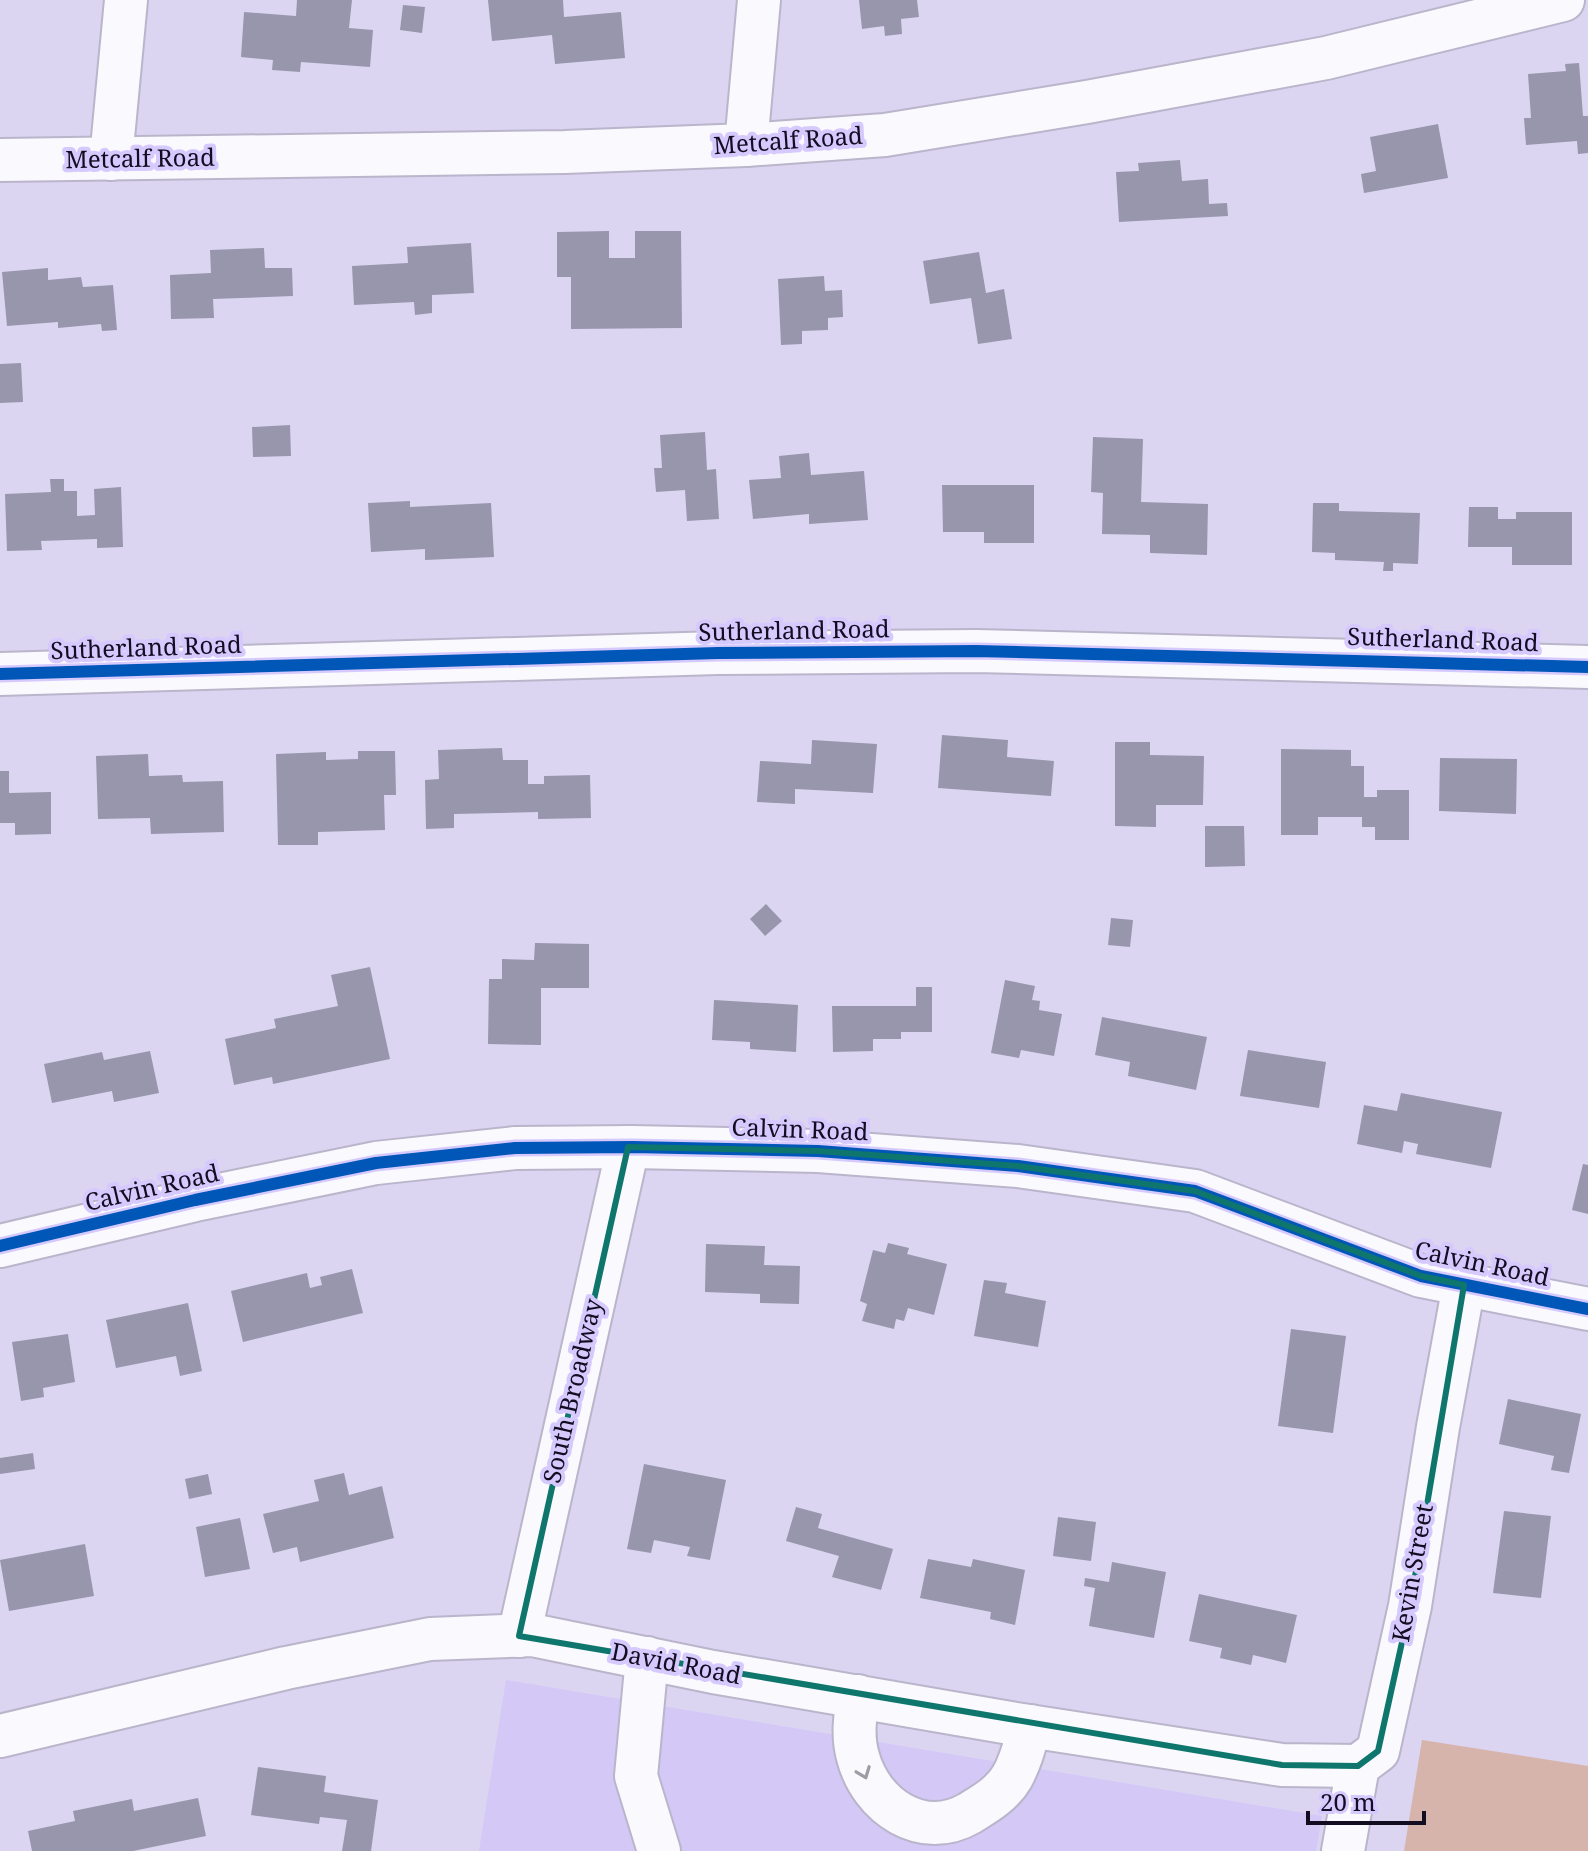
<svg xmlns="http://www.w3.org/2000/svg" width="1588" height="1851" font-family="'Noto Serif',serif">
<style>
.built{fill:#d3c8f6}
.green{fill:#d6b4ac}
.building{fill:#9796ac}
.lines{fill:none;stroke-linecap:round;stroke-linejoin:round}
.minor-casing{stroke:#bab5cb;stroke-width:46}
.minor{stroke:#faf9fd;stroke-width:42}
.cycleway-casing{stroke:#d5c9fe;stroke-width:17}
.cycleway{stroke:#0057b8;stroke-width:12}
.oneway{stroke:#9d9ba5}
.marked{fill:none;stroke:#0f766e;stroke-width:6;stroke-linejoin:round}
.labels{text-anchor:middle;stroke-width:8;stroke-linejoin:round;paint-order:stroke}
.street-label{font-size:24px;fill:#120d20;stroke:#d5c9fe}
</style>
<rect width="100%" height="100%" fill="#dbd5f2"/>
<!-- built -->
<path class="built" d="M506,1680L1322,1816L1316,1851H479Z"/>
<!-- green -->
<path class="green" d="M1422,1740L1588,1766V1851H1404Z"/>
<!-- building -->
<g class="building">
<path d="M297,0H352L349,28L373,30L370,67L301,62L300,72L272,70L273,60L241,57L244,12L296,16Z"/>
<path d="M488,0H563L564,17L621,12L625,58L555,64L552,35L492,41Z"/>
<path d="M859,0H917L919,17L901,19L902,34L885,36L884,26L862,29Z"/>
<path d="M403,5L425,7L422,33L400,30Z"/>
<path d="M1579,63L1583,116H1588V153L1578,154L1577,141L1526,145L1524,118H1531L1528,74L1566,71L1565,64Z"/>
<path d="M1438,124L1448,178L1364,193L1361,174L1376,171L1370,137Z"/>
<path d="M1180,160L1182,181L1208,179L1209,204L1227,203L1228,216L1119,222L1116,172L1139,171L1138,163Z"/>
<path d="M609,231V258H635V231H681L682,328L571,329V277H557V232Z"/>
<path d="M471,243L474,293L432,295V313L415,315L414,302L354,305L352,266L408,263L407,247Z"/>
<path d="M264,248L265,268H292L293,296L213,299L214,318L171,319L170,275L211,273L210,250Z"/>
<path d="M979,252L986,293L1004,289L1012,339L978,344L971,298L930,304L923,261Z"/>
<path d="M48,268V280L81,277L83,287L113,285L117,330L102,331L101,324L58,328V322L7,326L2,272Z"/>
<path d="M824,276L825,291L842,290L843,317L828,318V330L802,331V344L781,345L778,279Z"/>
<path d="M21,363L23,402L0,403V364Z"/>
<path d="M290,425L291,456L253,457L252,427Z"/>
<path d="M705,432L707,470L716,469L719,519L687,521L685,490L656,492L654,468H662L660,435Z"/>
<path d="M1093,437L1143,439L1141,502L1208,504L1207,555L1150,553V535L1102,534L1103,493L1091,492Z"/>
<path d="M809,453L811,475L864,471L868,520L809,524V514L753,519L749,480L781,478L779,456Z"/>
<path d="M50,479H64V491H77V516L95,515L94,489L121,487L123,547L97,548V539L41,541L42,550L7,551L5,494L51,492Z"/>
<path d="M942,485H1034V543H984V532H943Z"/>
<path d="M410,501V507L491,503L494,557L425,560V549L371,552L368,503Z"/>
<path d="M1313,503H1339V511L1420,513L1418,564L1393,563V571H1383L1384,562L1335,560V553L1312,552Z"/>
<path d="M1469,507H1498V519H1516V512H1572V565H1512V547H1468Z"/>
<path d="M942,735L1008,740L1007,757L1054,761L1051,796L938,788Z"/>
<path d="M812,740L877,744L873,793L795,789V804L757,802L760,761L811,764Z"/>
<path d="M1115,742H1150V755L1204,756L1203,805H1156V827L1115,826Z"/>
<path d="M502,748L503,760H528V784H544V776L590,775L591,818L538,819V812L454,814V828L426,829L425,780L439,779L438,750Z"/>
<path d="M1281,749L1351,750V766H1364V797H1377V790H1409V840H1375V827H1362V817H1318V835H1281Z"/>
<path d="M358,751H395L396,795H384L385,830L318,832V845H278L276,754L326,752V760L358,759Z"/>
<path d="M148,754L149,776L182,775L183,782L223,781L224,832L151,834L150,818L98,819L96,756Z"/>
<path d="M1440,758L1517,759L1516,814L1439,811Z"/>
<path d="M0,771H9V793L51,792V834L15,835V823H0Z"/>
<path d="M1205,826H1244L1245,866L1205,867Z"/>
<path d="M766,904L782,921L765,936L750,919Z"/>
<path d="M1111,918L1133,920L1130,947L1108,945Z"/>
<path d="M535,943L589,944V988H541V1045L488,1044L489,979H502V959L534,960Z"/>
<path d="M370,967L390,1059L273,1084L272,1077L234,1085L225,1039L276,1028L274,1019L338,1006L331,975Z"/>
<path d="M1005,980L1035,986L1032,1000L1040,1001L1039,1010L1062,1014L1054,1056L1021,1050L1019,1058L991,1053Z"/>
<path d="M916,987H932V1032H901V1039H873V1051L833,1052L832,1006H916Z"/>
<path d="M714,1000L798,1005L796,1052L750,1049V1042L712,1040Z"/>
<path d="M1102,1017L1207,1037L1196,1090L1128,1076L1130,1062L1095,1055Z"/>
<path d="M1248,1050L1326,1062L1319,1108L1240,1096Z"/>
<path d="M150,1051L159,1093L114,1102L112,1091L52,1103L44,1064L102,1052L104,1060Z"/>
<path d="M1401,1093L1502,1112L1491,1168L1416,1154L1418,1144L1404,1141L1402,1153L1357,1144L1364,1105L1397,1111Z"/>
<path d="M1583,1164L1588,1165V1214L1572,1210Z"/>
<path d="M888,1243L909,1248L907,1254L947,1264L934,1315L908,1308L904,1321L896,1319L894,1329L862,1321L867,1304L860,1301L873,1250L885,1253Z"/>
<path d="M706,1244L765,1246L764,1265L800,1266L799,1304L760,1303V1294L705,1292Z"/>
<path d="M352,1269L363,1313L243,1342L231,1291L307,1273L310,1288L322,1285L320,1277Z"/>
<path d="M984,1280L1007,1283L1005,1293L1046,1301L1038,1347L974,1336Z"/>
<path d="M188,1303L202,1371L180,1376L176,1356L116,1368L106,1320Z"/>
<path d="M1291,1329L1346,1336L1333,1433L1278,1426Z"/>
<path d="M68,1334L75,1382L43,1388L44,1397L21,1401L12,1342Z"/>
<path d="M1508,1399L1581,1414L1569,1473L1551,1470L1554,1456L1499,1444Z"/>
<path d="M33,1453L35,1469L0,1474V1458Z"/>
<path d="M644,1464L726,1480L710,1560L687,1556L690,1547L654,1540L651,1553L627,1549Z"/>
<path d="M344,1473L349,1495L382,1486L394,1538L300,1562L297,1547L273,1553L263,1514L319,1501L314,1480Z"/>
<path d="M208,1474L212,1494L189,1499L185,1479Z"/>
<path d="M796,1507L822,1514L818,1528L893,1549L881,1590L832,1577L839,1556L786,1541Z"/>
<path d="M1504,1511L1551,1516L1541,1598L1493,1593Z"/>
<path d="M1058,1517L1096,1522L1091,1561L1053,1556Z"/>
<path d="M240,1518L250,1569L205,1577L196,1527Z"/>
<path d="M85,1544L94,1596L9,1611L0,1560Z"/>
<path d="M928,1559L971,1567L973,1559L1025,1570L1015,1625L990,1619L991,1612L920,1598Z"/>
<path d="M1112,1562L1166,1572L1154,1638L1089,1626L1095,1588L1084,1586L1085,1578L1109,1582Z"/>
<path d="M1199,1594L1297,1615L1286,1663L1253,1655L1251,1665L1220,1658L1222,1648L1189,1641Z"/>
<path d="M258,1767L326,1776L324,1792L378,1800L371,1851H342L347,1820L320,1817L319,1824L251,1815Z"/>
<path d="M198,1798L206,1836L133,1851H32L28,1831L75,1821L73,1811L132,1799L134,1811Z"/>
</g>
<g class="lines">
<!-- minor casing -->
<g class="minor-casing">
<g id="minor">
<path d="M746,145L759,0"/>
<path d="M111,159L126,0"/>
<path d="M0,160L565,152L746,145L885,135L1087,102L1326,58L1563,0"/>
<path d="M0,674L718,653L976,651L1588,667"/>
<path d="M0,1246L195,1200L376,1163L515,1148L632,1147L818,1151L1018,1166L1195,1191L1421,1276L1588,1309"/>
<path d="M519,1636L628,1147"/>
<path d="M647,1658L636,1776L659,1851"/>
<path d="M858,1696C855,1717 852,1737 858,1757C871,1806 922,1841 970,1813C986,1803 1002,1794 1012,1777C1021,1761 1025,1744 1030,1726"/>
<path d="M0,1736L286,1668L430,1639L532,1635L713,1672L1010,1723L1282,1765L1358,1766"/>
<path d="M1343,1851L1358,1766L1378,1751L1410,1606L1438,1427L1464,1285"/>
</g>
</g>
<!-- minor -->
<use href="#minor" class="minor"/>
<!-- cycleway casing -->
<g class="cycleway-casing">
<g id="cycleway">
<path d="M0,674L718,653L976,651L1588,667"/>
<path d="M0,1246L195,1200L376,1163L515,1148L632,1147L818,1151L1018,1166L1195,1191L1421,1276L1588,1309"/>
</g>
</g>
<!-- cycleway -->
<use href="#cycleway" class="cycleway"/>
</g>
<!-- one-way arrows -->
<defs><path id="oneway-chevron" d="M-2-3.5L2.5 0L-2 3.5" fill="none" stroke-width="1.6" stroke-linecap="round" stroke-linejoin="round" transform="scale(2)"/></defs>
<use class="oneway" href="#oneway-chevron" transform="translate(864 1773) rotate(69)"/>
<!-- marked area -->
<path class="marked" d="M628,1147L818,1151L1018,1166L1195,1191L1421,1276L1464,1285L1410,1606L1378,1751L1358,1766L1282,1765L519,1636Z"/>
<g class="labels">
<!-- street labels -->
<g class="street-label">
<text transform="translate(788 141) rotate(-4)" y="8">Metcalf Road</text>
<text transform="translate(140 159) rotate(-1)" y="8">Metcalf Road</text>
<text transform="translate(794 631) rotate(-1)" y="8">Sutherland Road</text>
<text transform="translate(1443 640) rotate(2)" y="8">Sutherland Road</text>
<text transform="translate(146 648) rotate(-2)" y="8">Sutherland Road</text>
<text transform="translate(800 1130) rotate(2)" y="8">Calvin Road</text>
<text transform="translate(152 1188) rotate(-13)" y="8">Calvin Road</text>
<text transform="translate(1482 1264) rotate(12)" y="8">Calvin Road</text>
<text transform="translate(573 1391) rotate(-77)" y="8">South Broadway</text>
<text transform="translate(1413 1573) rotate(-80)" y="8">Kevin Street</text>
<text transform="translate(676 1664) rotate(11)" y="8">David Road</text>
</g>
</g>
<!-- scale -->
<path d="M1308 1811v12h116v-12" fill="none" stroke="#120d20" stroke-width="4"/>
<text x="1320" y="1811" font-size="24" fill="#120d20" stroke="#d5c9fe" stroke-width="6" paint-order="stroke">20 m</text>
</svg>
